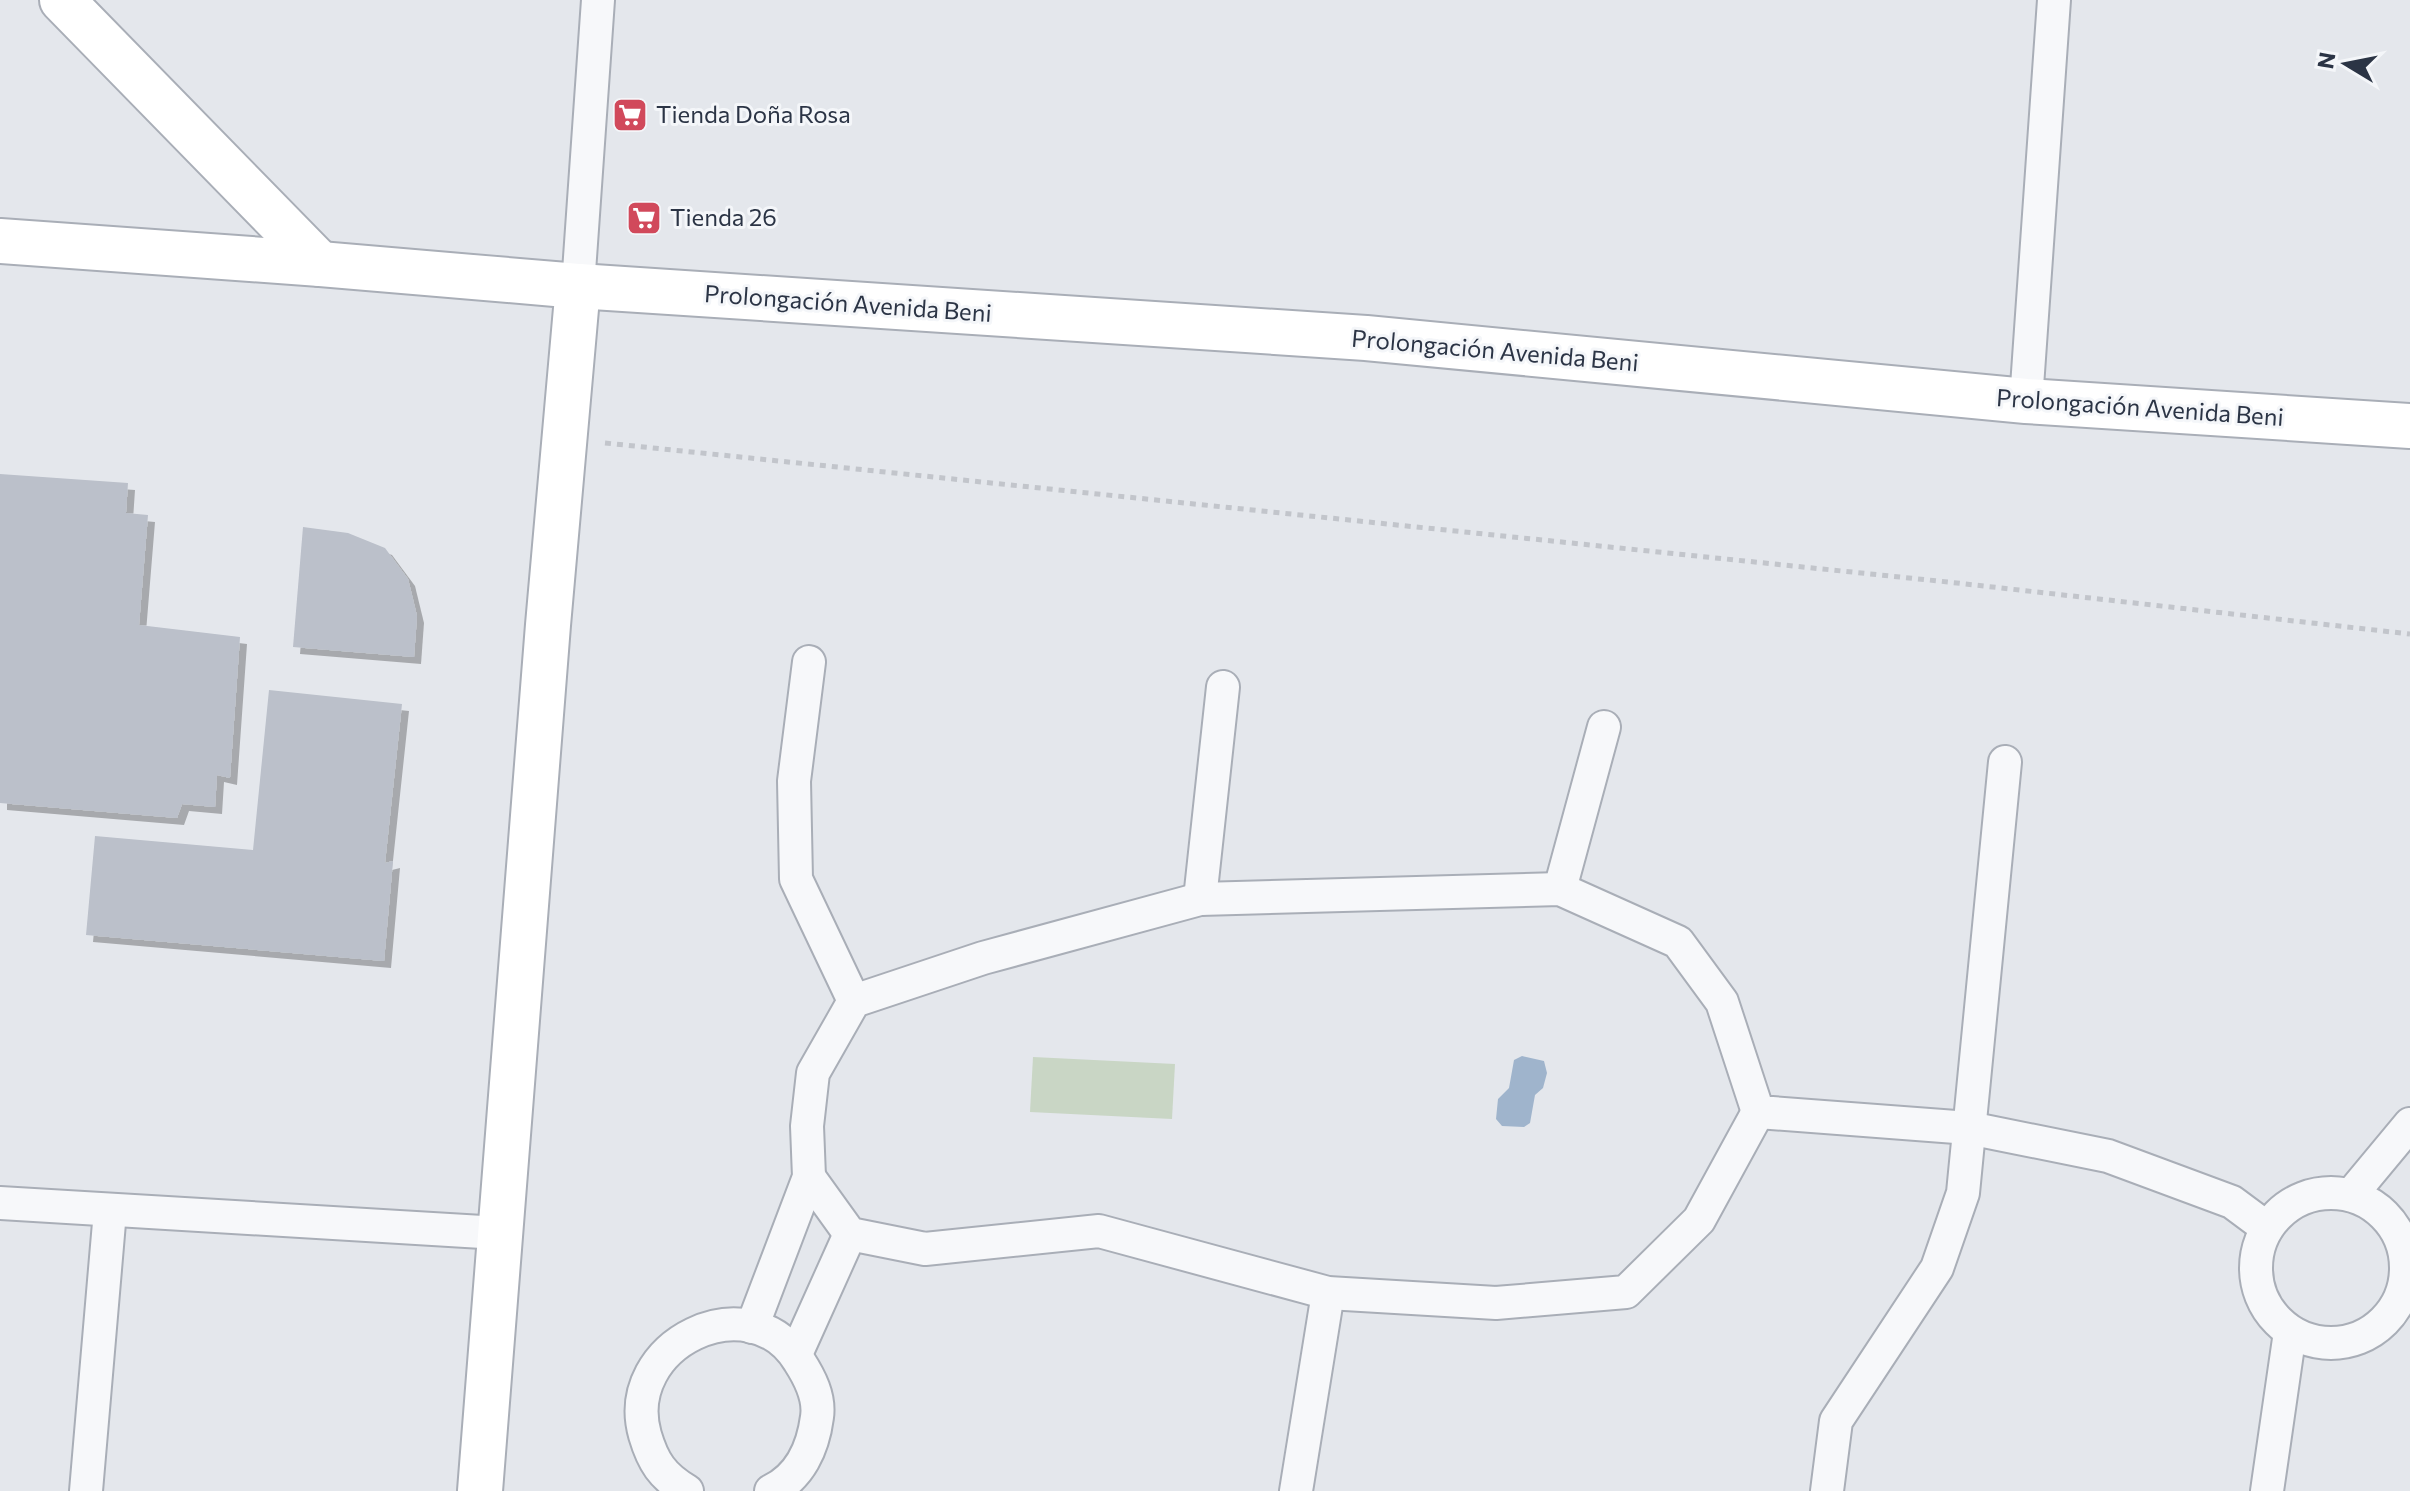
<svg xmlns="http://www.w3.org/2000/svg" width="2410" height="1491" font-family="Commissioner,sans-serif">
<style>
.green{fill:#c9d6c5}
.water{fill:#9fb4cc}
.building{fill:#bbc0ca;filter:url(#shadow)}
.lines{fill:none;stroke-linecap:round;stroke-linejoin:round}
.street-casing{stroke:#a9aeb7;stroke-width:36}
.secondary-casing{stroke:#a9aeb7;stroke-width:48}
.path{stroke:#c2c5cb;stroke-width:5;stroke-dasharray:6 6;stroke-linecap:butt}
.street{stroke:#f7f8fa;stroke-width:32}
.secondary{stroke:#fff;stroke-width:44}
.labels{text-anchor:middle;stroke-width:6;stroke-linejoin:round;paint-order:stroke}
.poi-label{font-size:24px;fill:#2b3445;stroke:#f4f6f9;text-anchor:start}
.street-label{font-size:24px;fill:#2b3445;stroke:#f4f6f9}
</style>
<defs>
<filter id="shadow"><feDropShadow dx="7" dy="7" stdDeviation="0" flood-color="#0004"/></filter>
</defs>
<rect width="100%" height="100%" fill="#e4e7ec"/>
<!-- green -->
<path class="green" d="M1033,1057L1175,1064L1172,1119L1030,1112Z"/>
<!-- water -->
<path class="water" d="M1522,1056L1544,1061L1547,1073L1543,1088L1535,1095L1530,1123L1524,1127L1502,1126L1496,1119L1498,1099L1509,1088L1514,1060Z"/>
<!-- building -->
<g class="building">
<path d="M0,474L128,483L126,513L148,515L139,625L240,637L230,778L217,775L215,807L182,804L177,818L0,803Z"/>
<path d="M303,527L348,533L385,548L408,579L417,616L414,657L293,647Z"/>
<path d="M269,690L402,704L385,863L393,861L384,961L86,935L95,836L253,850Z"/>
</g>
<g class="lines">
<!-- street casing -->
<g class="street-casing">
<g id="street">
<path d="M578,286L598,0"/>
<path d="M2026,401L2054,0"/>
<path d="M809,662L794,781L796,879L854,1001"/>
<path d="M1560,889L1604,727"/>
<path d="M1200,899L1223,687"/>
<path d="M809,1177L850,1234L925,1249L1099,1231L1328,1293L1496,1303L1626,1292L1699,1220L1758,1112"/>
<circle cx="2331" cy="1268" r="75"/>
<path d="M2351,1195L2410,1124"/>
<path d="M0,1203L499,1233"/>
<path d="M752,1327L809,1177L807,1126L813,1073L854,1001L983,958L1200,899L1560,889L1678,942L1722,1002L1758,1112L1969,1128L2108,1156L2232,1202L2267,1228"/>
<path d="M796,1354L850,1234"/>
<path d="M86,1491L110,1211"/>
<path d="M687,1491C662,1476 653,1462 645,1435C619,1344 750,1281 799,1361C810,1378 820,1397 817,1417C813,1448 800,1477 771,1491"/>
<path d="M1296,1491L1328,1293"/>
<path d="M1827,1491L1836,1421L1937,1268L1963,1193L2005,762"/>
<path d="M2267,1491L2290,1332"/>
</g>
</g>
<!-- secondary casing -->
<g class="secondary-casing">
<g id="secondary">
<path d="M62,0L320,264"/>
<path d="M0,241L320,264L578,286L1366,338L2026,401L2410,426"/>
<path d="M480,1491L548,625L578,286"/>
</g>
</g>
<!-- path -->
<path class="path" d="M605,443L1948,582L2410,634"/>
<!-- street -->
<use href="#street" class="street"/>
<!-- secondary -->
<use href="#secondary" class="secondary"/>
</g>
<!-- icons -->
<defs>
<g id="supermarket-square" transform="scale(1.8)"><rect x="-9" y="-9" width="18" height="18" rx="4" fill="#d1495b" stroke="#f4f6f9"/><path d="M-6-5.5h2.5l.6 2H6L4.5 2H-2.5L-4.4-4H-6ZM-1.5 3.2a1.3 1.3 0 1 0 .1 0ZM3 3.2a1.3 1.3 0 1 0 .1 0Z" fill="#fff"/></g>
</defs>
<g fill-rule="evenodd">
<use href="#supermarket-square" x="630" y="115"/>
<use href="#supermarket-square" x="644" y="218"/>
</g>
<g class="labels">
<!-- poi labels -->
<g class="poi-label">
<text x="656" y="123">Tienda Doña Rosa</text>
<text x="670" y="226">Tienda 26</text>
</g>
<!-- street labels -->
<g class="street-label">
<text transform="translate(848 304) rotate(4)" y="8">Prolongación Avenida Beni</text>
<text transform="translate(1495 351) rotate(5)" y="8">Prolongación Avenida Beni</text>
<text transform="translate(2140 408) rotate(4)" y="8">Prolongación Avenida Beni</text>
</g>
</g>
<!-- north arrow -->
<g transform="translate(2346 64) rotate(280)" stroke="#f4f6f9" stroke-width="6" paint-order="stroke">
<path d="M0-6L14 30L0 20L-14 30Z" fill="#2b3445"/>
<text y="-12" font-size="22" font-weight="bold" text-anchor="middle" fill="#2b3445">N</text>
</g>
</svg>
